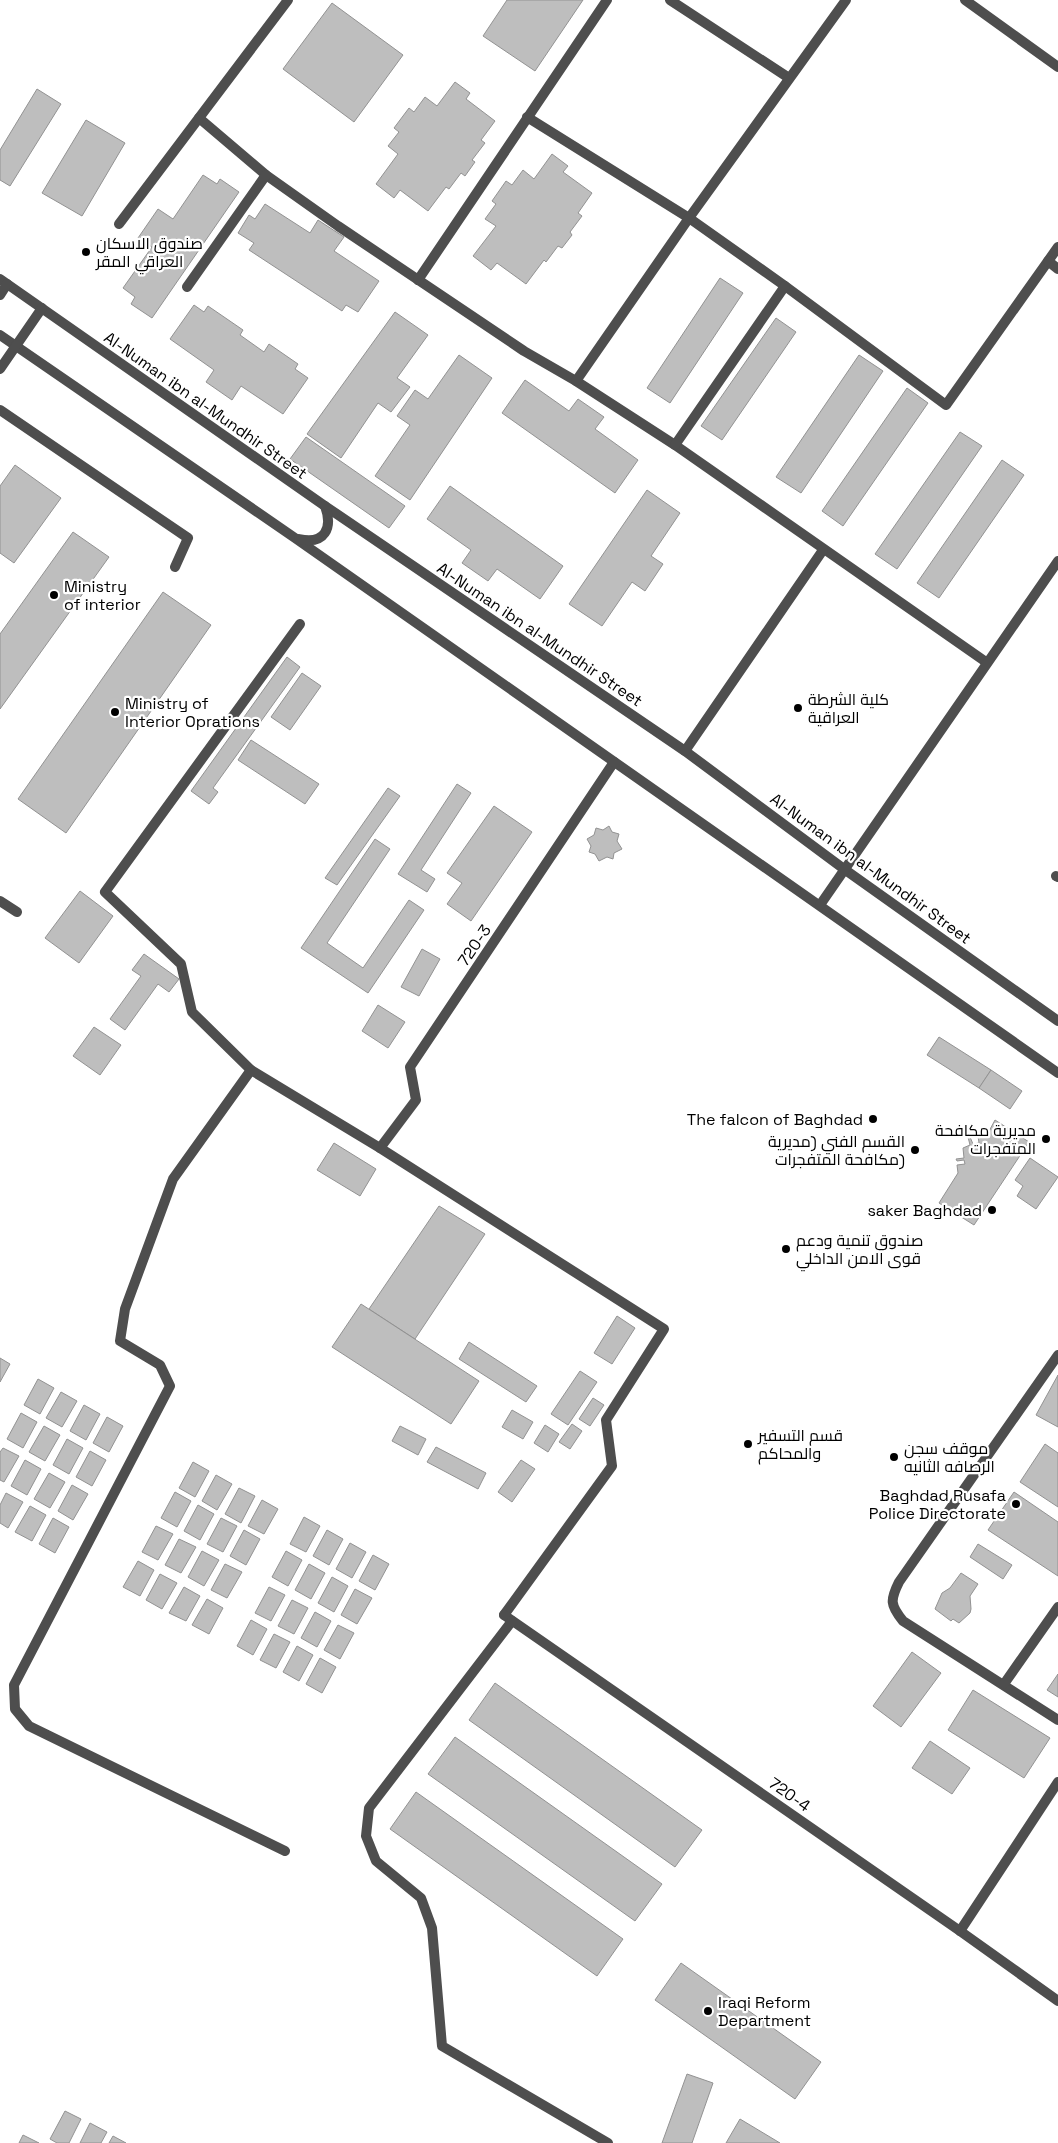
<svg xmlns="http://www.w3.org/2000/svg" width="1058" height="2143" font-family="'Space Grotesk',Cairo,sans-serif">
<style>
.building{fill:#bebebe;stroke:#929292}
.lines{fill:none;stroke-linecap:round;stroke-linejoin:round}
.lane{stroke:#4e4e4e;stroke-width:10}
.street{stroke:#4e4e4e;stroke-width:10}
.poi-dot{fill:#000;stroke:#fff;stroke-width:2}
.labels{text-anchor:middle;stroke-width:4.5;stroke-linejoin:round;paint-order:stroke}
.poi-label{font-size:16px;fill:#000;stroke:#fff;text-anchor:start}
.street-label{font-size:16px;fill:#000;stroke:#fff}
</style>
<rect width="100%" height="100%" fill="#fff"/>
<!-- building -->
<g class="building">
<path d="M507,0H583L535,71L483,36Z"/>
<path d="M332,3L403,55L354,122L283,69Z"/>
<path d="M455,82L470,93L466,99L495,121L481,140L485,143L472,160L475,162L465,176L461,173L449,189L446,187L428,211L400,190L394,198L376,184L398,154L388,146L399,132L394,128L409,108L414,112L425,97L437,106Z"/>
<path d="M37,89L61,104L10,186L0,180V150Z"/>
<path d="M86,120L125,143L82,216L42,193Z"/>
<path d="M552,154L568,166L563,172L592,193L578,213L582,216L570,232L572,235L562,248L558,246L546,262L544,260L526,284L497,263L491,270L473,256L496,226L485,219L496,204L492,201L506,181L512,185L523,170L534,179Z"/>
<path d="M203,175L217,184L220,179L239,192L152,318L131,304L135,297L123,288L152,247L138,238L158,209L173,219Z"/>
<path d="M265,204L310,233L318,220L344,237L334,251L379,281L358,312L346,305L342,311L249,250L254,243L238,233L249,215L255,219Z"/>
<path d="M720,278L743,293L670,403L647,388Z"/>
<path d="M194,305L204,312L208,306L243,330L240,335L264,352L269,344L298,364L295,369L308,378L283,414L241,386L232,400L206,382L214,370L170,339Z"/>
<path d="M395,312L428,335L397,378L410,387L391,412L378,403L341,458L307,434Z"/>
<path d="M776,318L796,332L722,440L701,426Z"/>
<path d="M459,355L492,378L410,500L375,476L410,425L397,416L415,390L428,399Z"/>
<path d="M859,355L883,371L801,493L776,477Z"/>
<path d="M525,380L569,411L578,399L604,417L595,429L638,460L615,493L502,413Z"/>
<path d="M907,388L928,403L843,526L822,511Z"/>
<path d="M960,432L982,446L897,569L875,554Z"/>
<path d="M306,437L405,506L389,528L290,459Z"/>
<path d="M1002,460L1024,475L939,598L917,583Z"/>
<path d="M15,465L61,498L14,563L0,553V486Z"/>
<path d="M450,486L563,566L540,599L497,569L488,581L462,563L471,550L427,519Z"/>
<path d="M647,490L680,513L651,556L663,564L645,591L632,582L602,626L569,604Z"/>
<path d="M73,532L109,557L0,709V634Z"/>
<path d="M163,592L211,625L66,833L18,799Z"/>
<path d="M287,657L300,667L213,788L218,792L209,804L191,791Z"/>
<path d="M302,673L321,686L290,730L271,717Z"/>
<path d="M251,740L319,784L305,804L238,760Z"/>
<path d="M457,784L471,793L421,870L435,879L427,892L398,874Z"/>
<path d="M388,788L400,796L337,885L325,878Z"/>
<path d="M494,806L532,832L471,921L447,904L462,883L447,873Z"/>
<path d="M609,826L612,832L619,834L617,841L622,849L614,853L613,859L607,857L599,861L595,854L589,852L591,846L587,839L594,835L596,828L603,830Z"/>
<path d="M375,839L390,849L327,943L363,968L409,900L424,910L368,993L301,948Z"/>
<path d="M80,891L113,916L79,963L45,938Z"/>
<path d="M422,949L440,959L419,996L401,987Z"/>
<path d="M144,954L179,979L169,992L158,984L125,1030L110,1019L141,976L132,970Z"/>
<path d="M378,1005L405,1022L388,1048L362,1031Z"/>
<path d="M94,1027L121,1045L100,1075L73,1056Z"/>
<path d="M939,1037L991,1070L979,1088L927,1055Z"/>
<path d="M991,1070L1022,1091L1010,1109L979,1088Z"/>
<path d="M995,1120L1029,1142L974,1225L939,1203L958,1173L957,1165L965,1164L964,1160L957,1161L956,1159L964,1158L963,1148L970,1145L968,1137H970L973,1144L979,1143L978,1136L987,1135Z"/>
<path d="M334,1143L376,1169L360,1196L317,1170Z"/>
<path d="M1030,1158L1058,1177L1036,1209L1017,1196L1023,1186L1015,1180Z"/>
<path d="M439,1206L485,1234L415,1339L369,1309Z"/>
<path d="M361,1304L479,1381L451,1424L332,1347Z"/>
<path d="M617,1316L635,1328L612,1364L594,1353Z"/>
<path d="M469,1342L537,1386L526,1402L459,1359Z"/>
<path d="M0,1358L10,1364L0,1382Z"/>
<path d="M580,1371L597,1382L568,1425L551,1414Z"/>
<path d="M1058,1375V1427L1036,1415Z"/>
<path d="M38,1379L54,1388L40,1414L24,1405Z"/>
<path d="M61,1392L77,1401L62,1427L46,1418Z"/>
<path d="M593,1398L604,1405L590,1426L579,1419Z"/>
<path d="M84,1405L100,1414L86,1440L70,1431Z"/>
<path d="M512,1410L533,1422L523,1439L502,1427Z"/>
<path d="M21,1413L37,1422L23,1448L7,1439Z"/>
<path d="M107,1417L123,1426L109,1452L93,1443Z"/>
<path d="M572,1424L582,1431L570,1449L559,1442Z"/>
<path d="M545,1425L559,1434L548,1452L534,1443Z"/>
<path d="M44,1426L60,1435L45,1461L29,1452Z"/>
<path d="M400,1426L426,1439L418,1455L392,1441Z"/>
<path d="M67,1439L83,1448L69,1474L53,1465Z"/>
<path d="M1045,1444L1058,1453V1507L1020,1482Z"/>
<path d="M436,1447L486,1473L478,1489L427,1462Z"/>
<path d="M3,1448L19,1456L4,1482L0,1480V1452Z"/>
<path d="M90,1451L106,1460L92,1486L76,1477Z"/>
<path d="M25,1460L41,1469L27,1495L11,1486Z"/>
<path d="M521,1460L535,1469L512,1502L498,1492Z"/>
<path d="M193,1462L209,1471L195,1497L179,1488Z"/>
<path d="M49,1473L65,1482L50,1508L34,1499Z"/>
<path d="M216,1475L232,1484L217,1510L202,1501Z"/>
<path d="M72,1485L88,1494L73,1520L58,1511Z"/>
<path d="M239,1488L255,1496L241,1523L225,1514Z"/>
<path d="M175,1492L191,1501L177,1527L161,1518Z"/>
<path d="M1014,1492L1058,1522V1576L988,1530Z"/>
<path d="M6,1493L23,1502L8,1528L0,1523V1505Z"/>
<path d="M262,1500L278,1509L264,1534L248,1526Z"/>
<path d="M198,1505L214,1514L200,1540L184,1531Z"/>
<path d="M30,1506L46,1515L32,1541L15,1532Z"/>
<path d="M304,1517L320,1526L306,1552L290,1544Z"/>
<path d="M53,1518L69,1527L55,1553L39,1544Z"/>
<path d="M221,1518L237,1526L223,1552L207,1544Z"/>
<path d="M156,1526L173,1534L158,1560L142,1552Z"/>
<path d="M244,1530L260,1539L246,1565L230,1556Z"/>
<path d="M327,1530L343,1539L329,1565L313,1556Z"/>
<path d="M179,1539L196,1547L181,1573L165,1565Z"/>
<path d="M350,1543L366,1552L352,1578L336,1569Z"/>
<path d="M978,1544L1012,1565L1003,1579L970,1557Z"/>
<path d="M202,1551L219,1560L204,1586L188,1577Z"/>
<path d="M286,1551L302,1560L288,1586L272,1577Z"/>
<path d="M373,1555L389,1564L375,1590L359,1581Z"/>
<path d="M138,1561L154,1570L140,1596L123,1587Z"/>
<path d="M225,1564L242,1572L227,1598L211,1590Z"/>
<path d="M309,1564L325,1573L311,1599L295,1590Z"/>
<path d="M961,1573L978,1584L970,1596L971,1609L970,1613L959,1623L953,1619L951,1621L935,1609L942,1593L950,1588Z"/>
<path d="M160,1574L177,1583L162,1609L146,1600Z"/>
<path d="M332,1577L348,1586L334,1612L318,1603Z"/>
<path d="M184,1587L200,1596L186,1621L169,1613Z"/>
<path d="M269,1587L285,1595L271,1621L255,1613Z"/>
<path d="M355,1589L372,1598L357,1624L341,1615Z"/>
<path d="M207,1599L223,1608L209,1634L192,1625Z"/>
<path d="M292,1600L308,1608L294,1634L278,1626Z"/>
<path d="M315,1612L331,1621L317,1647L301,1638Z"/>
<path d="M251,1620L267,1629L253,1655L237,1646Z"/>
<path d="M338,1625L354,1633L340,1659L324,1650Z"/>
<path d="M274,1634L290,1642L276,1668L260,1660Z"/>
<path d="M297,1646L313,1655L299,1681L283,1672Z"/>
<path d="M912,1652L941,1673L901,1727L873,1706Z"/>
<path d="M320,1658L336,1667L322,1693L306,1684Z"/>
<path d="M1058,1674V1697L1047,1690Z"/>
<path d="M495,1683L702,1830L675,1867L469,1720Z"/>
<path d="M973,1690L1050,1738L1024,1778L948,1730Z"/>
<path d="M455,1737L662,1884L635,1921L428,1774Z"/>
<path d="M930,1741L970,1768L952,1794L912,1768Z"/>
<path d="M416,1792L623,1939L597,1976L390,1829Z"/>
<path d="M681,1963L821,2062L795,2099L655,2000Z"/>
<path d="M687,2074L713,2083L692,2143H662Z"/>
<path d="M65,2111L81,2119L69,2143H57L50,2139Z"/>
<path d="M740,2119L780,2143H726Z"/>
<path d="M90,2123L107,2132L101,2143H80Z"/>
<path d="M23,2135L39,2143H19Z"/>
<path d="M113,2136L126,2143H109Z"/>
</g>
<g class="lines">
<!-- lane -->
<g class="lane">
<path d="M0,410L188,538L175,567"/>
<path d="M0,901L17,912"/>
<path d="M251,1070L192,1012L181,964L105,892L300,624"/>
<path d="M380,1148L416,1100L410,1067L614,762"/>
<path d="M1058,1355L899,1582C890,1600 890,1605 903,1621L1058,1720"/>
<path d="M1004,1684L1058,1607"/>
<path d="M285,1851L29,1726L15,1709L14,1685L170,1386L160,1365L120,1341L125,1309L173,1179L251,1070L380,1148L664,1329L606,1420L612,1466L504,1615"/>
<path d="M960,1931L1058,1782"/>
</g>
<!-- street -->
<g class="street">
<path d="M670,0L789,78"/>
<path d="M965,0L1058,67"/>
<path d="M527,117L689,218L785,286L946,405L1058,247"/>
<path d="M199,118L266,175L338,226L524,351L576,381L675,445L986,662"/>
<path d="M119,224L288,0"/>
<path d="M1048,261L1058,269"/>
<path d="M0,279L325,506L685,751L844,869L1058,1021"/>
<path d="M418,280L607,0"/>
<path d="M187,287L266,175"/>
<path d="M0,295L7,284"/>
<path d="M0,335L295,538L1058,1073"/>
<path d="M0,369L42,308"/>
<path d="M576,381L689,218L846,0"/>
<path d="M675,445L785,286"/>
<path d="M299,539C325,545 333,528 325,506"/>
<path d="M685,751L823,550"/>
<path d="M1056,876L1058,877"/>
<path d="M820,905L1058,561"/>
<path d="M504,1615L960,1931L1058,2001"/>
<path d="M512,1621L369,1808L366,1836L376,1861L421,1898L432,1928L442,2046L608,2143"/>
</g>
</g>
<!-- markers -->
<g class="poi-dot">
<circle cx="86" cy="252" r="5"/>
<circle cx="54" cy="595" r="5"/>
<circle cx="798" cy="708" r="5"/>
<circle cx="115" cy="712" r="5"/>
<circle cx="873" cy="1119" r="5"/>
<circle cx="1046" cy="1139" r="5"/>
<circle cx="915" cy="1150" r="5"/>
<circle cx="992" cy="1210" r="5"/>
<circle cx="786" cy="1249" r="5"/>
<circle cx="748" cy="1444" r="5"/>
<circle cx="894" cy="1457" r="5"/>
<circle cx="1016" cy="1504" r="5"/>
<circle cx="708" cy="2011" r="5"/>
</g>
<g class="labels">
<!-- poi labels -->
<g class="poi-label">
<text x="96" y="249">صندوق الاسكان<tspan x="96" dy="18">العراقي المقر</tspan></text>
<text x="64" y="592">Ministry<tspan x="64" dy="18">of interior</tspan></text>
<text x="808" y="705">كلية الشرطة<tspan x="808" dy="18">العراقية</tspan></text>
<text x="125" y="709">Ministry of<tspan x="125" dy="18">Interior Oprations</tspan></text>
<text x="863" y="1125" text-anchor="end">The falcon of Baghdad</text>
<text x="1036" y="1136" text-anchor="end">مديرية مكافحة<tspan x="1036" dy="18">المتفجرات</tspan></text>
<text x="905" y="1147" text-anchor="end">القسم الفني (مديرية<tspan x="905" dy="18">مكافحة المتفجرات)</tspan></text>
<text x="982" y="1216" text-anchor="end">saker Baghdad</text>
<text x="796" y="1246">صندوق تنمية ودعم<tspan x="796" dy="18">قوى الامن الداخلي</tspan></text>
<text x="758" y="1441">قسم التسفير<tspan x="758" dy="18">والمحاكم</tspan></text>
<text x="904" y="1454">موقف سجن<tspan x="904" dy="18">الرصافه الثانيه</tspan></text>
<text x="1006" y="1501" text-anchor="end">Baghdad Rusafa<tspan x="1006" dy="18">Police Directorate</tspan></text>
<text x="718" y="2008">Iraqi Reform<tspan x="718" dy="18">Department</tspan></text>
</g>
<!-- street labels -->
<g class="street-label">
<text transform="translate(206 405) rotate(35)" y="6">Al-Numan ibn al-Mundhir Street</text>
<text transform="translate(540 634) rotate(34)" y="6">Al-Numan ibn al-Mundhir Street</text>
<text transform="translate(871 868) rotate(36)" y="6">Al-Numan ibn al-Mundhir Street</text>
<text transform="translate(474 945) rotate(-56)" y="6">720-3</text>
<text transform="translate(790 1794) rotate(35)" y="6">720-4</text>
</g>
</g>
</svg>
